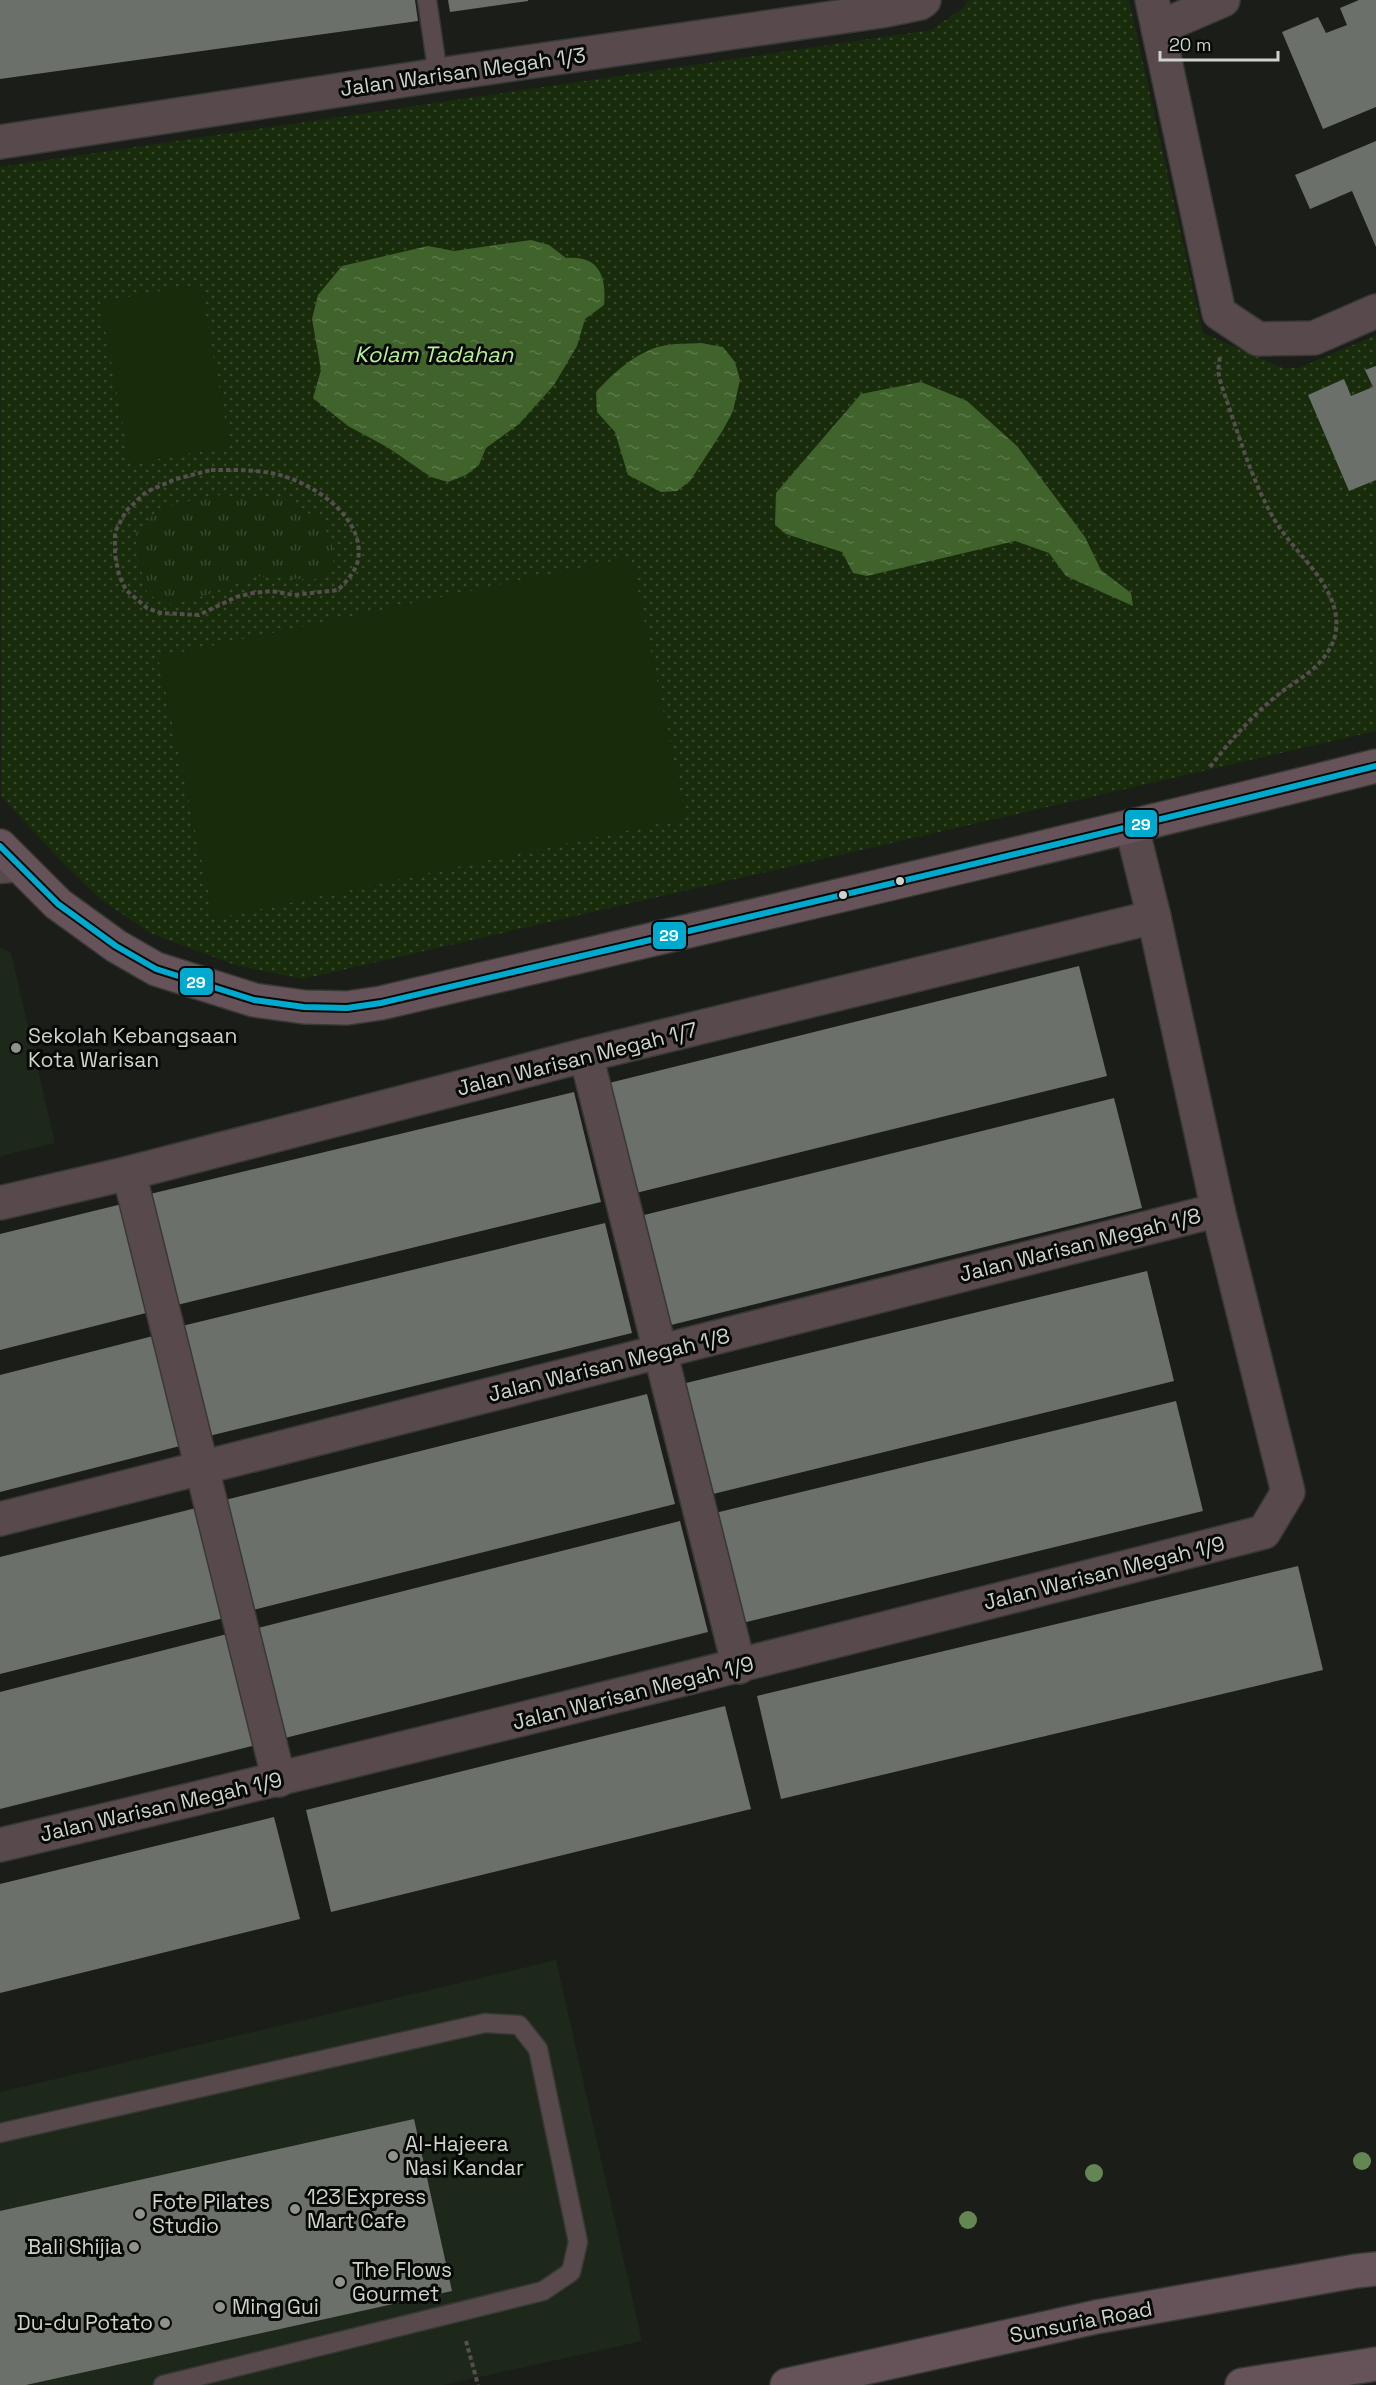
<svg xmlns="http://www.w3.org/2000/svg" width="1376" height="2385" font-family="'Space Grotesk',sans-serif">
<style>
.built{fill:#1e281a}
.grass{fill:url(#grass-dots)}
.park{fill:url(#park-tufts)}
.pitch{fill:#182c0c}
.water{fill:url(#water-ripples)}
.building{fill:#6c706a}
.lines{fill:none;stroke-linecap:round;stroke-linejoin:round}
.lane-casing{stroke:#373935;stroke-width:21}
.street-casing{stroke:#373935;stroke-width:36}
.secondary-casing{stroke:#373935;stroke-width:36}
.path{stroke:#564e4f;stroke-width:4;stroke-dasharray:4.5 3;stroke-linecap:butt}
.lane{stroke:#58494d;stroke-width:18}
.street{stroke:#58494d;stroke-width:33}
.secondary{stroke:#665359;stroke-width:33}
.bus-1-casing{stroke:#060905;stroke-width:10}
.bus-1{stroke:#00a9ce;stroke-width:6}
.tree{fill:#648653}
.bus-dot{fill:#ced3cb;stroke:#060905;stroke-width:2}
.poi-dot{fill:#8f938c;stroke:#060905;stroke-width:2}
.labels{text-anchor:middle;stroke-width:6;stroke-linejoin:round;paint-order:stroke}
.street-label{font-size:21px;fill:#ced3cb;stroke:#060905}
.poi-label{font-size:21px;fill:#ced3cb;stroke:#060905;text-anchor:start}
.water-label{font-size:22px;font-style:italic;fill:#b7f199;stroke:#060905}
.line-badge{stroke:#060905;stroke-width:2}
.badge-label{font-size:16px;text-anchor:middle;font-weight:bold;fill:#fff}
</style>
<defs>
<pattern id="grass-dots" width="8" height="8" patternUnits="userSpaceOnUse" patternTransform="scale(1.5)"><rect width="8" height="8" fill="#182c0c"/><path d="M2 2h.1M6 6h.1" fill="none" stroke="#384a2e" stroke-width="1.8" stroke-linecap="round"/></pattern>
<pattern id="park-tufts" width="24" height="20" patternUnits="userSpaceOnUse" patternTransform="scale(1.5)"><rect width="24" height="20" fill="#182c0c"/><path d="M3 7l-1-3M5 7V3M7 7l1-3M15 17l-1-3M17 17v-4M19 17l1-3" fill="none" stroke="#384a2e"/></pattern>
<pattern id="water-ripples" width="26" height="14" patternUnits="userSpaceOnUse" patternTransform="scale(1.5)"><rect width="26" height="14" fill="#3f632b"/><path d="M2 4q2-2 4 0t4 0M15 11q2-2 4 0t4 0" fill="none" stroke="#5a7848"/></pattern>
</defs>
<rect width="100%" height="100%" fill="#1a1d18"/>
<!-- built -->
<g class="built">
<path d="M0,947L11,953L55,1143L0,1156Z"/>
<path d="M556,1960L642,2341L443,2385H0V2092Z"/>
</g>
<!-- grass -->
<path class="grass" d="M968,0H1129L1203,333L1283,368H1299L1376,335V731L303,979L235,965L150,933L100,899L56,856L1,796L0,167L931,30L963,8Z"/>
<!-- park -->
<path class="park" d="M215,495L287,500L323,522L335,554L331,571L313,580L255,576L204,596L172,604L157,600L147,592L137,557L136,534L159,508Z"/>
<!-- pitch -->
<g class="pitch">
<path d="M200,284L230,446L130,464L100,302Z"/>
<path d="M631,557L686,818L214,919L158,657Z"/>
</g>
<!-- water -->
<g class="water">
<path d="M531,240L549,245L566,258C598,255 607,275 604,305L585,319L577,346L554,385L519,424L486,448L479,465L466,475L448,482L431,477L387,447L348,426L313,398L321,370L312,319L318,295L342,266L428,246L454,251Z"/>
<path d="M701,343L723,347L735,362L740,380L733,411L723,430L690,481L677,491L661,492L628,475L615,432L597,412L596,392C614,372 640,349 667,345C678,343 690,344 701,343Z"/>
<path d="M921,382L967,401L1017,446L1085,537L1101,570L1131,593L1133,606L1066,576L1049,553L1015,541L867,576L853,573L842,552L786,534L775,525L776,493L861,394Z"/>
</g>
<!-- building -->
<g class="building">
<path d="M0,0H415L418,21L0,79Z"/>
<path d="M448,0H528V1L450,12Z"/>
<path d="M1359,0H1376V107L1323,129L1282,32L1318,17L1326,33L1347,25L1340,8Z"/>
<path d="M1376,141V247L1352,191L1310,209L1295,175Z"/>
<path d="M1376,366V480L1349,491L1308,395L1344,379L1351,396L1373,387L1365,370Z"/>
<path d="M1079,966L1107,1076L628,1195L601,1085Z"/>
<path d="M574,1092L601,1202L177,1305L150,1194Z"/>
<path d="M1114,1098L1142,1208L663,1327L636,1217Z"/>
<path d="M122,1204L150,1312L0,1350V1234Z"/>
<path d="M605,1223L632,1333L209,1436L182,1326Z"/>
<path d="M1147,1271L1174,1381L709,1495L682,1384Z"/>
<path d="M157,1335L184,1445L0,1492V1375Z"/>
<path d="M647,1394L675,1504L249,1611L221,1501Z"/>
<path d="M1176,1401L1203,1511L738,1624L711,1514Z"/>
<path d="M196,1508L224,1618L0,1674V1557Z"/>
<path d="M680,1521L708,1632L281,1739L254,1629Z"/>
<path d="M1298,1566L1323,1670L781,1799L757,1696Z"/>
<path d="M227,1634L256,1745L0,1809V1692Z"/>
<path d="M725,1706L751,1809L331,1912L306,1810Z"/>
<path d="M274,1817L300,1919L0,1993V1884Z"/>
<path d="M414,2119L452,2291L26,2385H0V2211Z"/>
</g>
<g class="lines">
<!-- lane casing -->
<g class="lane-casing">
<g id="lane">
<path d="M427,0L438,75"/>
<path d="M0,874L24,872"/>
<path d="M0,2133L485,2023L519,2025L538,2049L578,2242L571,2272L543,2291L163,2385"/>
</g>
</g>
<!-- street casing -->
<g class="street-casing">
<g id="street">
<path d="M1152,0L1219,313L1258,339L1314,338L1376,311"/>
<path d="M1158,28L1223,0"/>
<path d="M0,142L438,75L881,11L920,3L924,0"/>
<path d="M586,1055L739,1667"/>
<path d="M129,1173L279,1780"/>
<path d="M0,1203L129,1173L586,1055L1154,917"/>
<path d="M0,1519L1218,1210"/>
<path d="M0,1845C423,1746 843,1640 1264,1532L1288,1492L1218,1210L1154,917L1132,828"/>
</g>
</g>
<!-- secondary casing -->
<g class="secondary-casing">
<g id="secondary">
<path d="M0,846L58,904L116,946L156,969L254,1000L304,1007L347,1008L381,1003C713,925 1045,849 1376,766"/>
<path d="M787,2385L1096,2317L1356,2271L1376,2269"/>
<path d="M1242,2385L1376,2364"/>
</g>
</g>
<!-- path -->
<g class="path">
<path d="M211,470C237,470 265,469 289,478C321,489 365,521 358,560C356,571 346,582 338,590L294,595L271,591L253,593L236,597L199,615L161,613L147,608L126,590L119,575L115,555V532L126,511L146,492L176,479Z"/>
<path d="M1210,767C1229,742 1250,718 1275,697C1292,683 1314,673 1327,653C1338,638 1339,619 1332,601C1320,570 1291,548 1274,519C1250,477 1237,429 1221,384L1218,371L1220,356"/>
<path d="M466,2341L478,2385"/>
</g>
<!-- lane -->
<use href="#lane" class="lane"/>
<!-- street -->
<use href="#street" class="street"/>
<!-- secondary -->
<use href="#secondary" class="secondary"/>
<!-- bus-1 casing -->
<g class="bus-1-casing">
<path id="bus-1" d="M0,846L58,904L116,946L156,969L254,1000L304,1007L347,1008L381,1003C713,925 1045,849 1376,766"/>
</g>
<!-- bus-1 -->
<use href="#bus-1" class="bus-1"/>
</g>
<!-- trees -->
<g class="tree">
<circle cx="1362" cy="2161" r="9"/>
<circle cx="1094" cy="2173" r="9"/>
<circle cx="968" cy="2220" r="9"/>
</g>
<!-- markers -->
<g class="bus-dot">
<circle cx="900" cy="881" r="5"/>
<circle cx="843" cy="895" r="5"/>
</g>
<g class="poi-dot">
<circle cx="16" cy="1048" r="6"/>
<circle cx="393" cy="2156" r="6"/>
<circle cx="295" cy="2209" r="6"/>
<circle cx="140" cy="2214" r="6"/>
<circle cx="134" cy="2247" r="6"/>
<circle cx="340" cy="2282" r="6"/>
<circle cx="220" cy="2307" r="6"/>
<circle cx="165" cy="2323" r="6"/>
</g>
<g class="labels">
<!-- street labels -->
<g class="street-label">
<text transform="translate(463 72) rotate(-8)" y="7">Jalan Warisan Megah 1/3</text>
<text transform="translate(577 1059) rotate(-14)" y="7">Jalan Warisan Megah 1/7</text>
<text transform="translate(1080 1245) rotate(-14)" y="7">Jalan Warisan Megah 1/8</text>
<text transform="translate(609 1365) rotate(-14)" y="7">Jalan Warisan Megah 1/8</text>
<text transform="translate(1104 1573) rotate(-14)" y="7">Jalan Warisan Megah 1/9</text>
<text transform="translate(633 1693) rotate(-14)" y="7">Jalan Warisan Megah 1/9</text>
<text transform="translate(161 1807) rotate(-13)" y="7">Jalan Warisan Megah 1/9</text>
<text transform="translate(1081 2322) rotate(-11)" y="7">Sunsuria Road</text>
</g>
<!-- poi labels -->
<g class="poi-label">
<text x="28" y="1043">Sekolah Kebangsaan<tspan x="28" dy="24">Kota Warisan</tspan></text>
<text x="405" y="2151">Al-Hajeera<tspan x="405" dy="24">Nasi Kandar</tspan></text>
<text x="307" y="2204">123 Express<tspan x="307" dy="24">Mart Cafe</tspan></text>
<text x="152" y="2209">Fote Pilates<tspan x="152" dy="24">Studio</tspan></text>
<text x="122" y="2254" text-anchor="end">Bali Shijia</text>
<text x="352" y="2277">The Flows<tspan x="352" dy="24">Gourmet</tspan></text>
<text x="232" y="2314">Ming Gui</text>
<text x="153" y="2330" text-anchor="end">Du-du Potato</text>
</g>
<!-- water labels -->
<g class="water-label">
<text x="434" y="362">Kolam Tadahan</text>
</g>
</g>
<g class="line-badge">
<rect x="1124" y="809" width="34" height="29" rx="6" fill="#00a9ce"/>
<rect x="652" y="921" width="35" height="29" rx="6" fill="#00a9ce"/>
<rect x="179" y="967" width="35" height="29" rx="6" fill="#00a9ce"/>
</g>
<g class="badge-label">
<text x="1141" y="830">29</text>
<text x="669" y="941">29</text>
<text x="196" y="988">29</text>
</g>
<!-- scale -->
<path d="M1160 51v9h118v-9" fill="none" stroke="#ced3cb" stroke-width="3"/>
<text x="1169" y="51" font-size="18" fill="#ced3cb" stroke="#060905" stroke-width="4.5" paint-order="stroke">20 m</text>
</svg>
